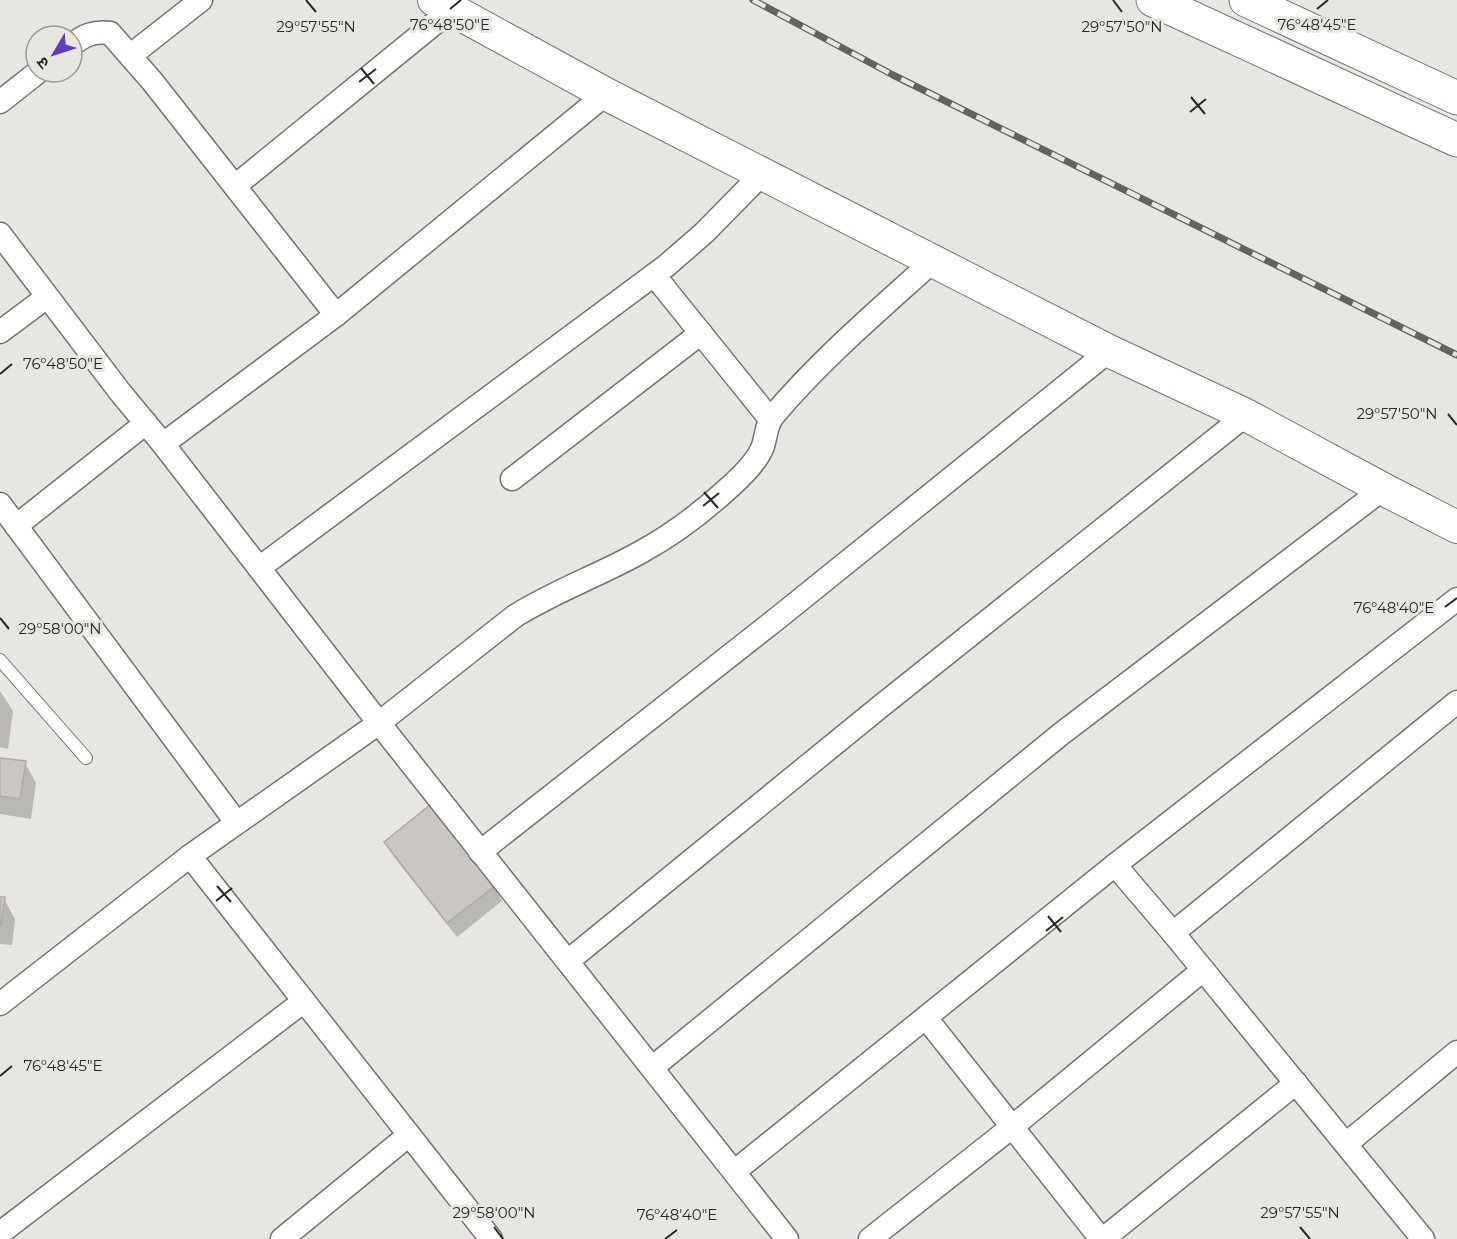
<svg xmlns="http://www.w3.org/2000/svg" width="1457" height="1239" font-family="Montserrat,'Noto Sans Devanagari',sans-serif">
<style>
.shadow{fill:#0003}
.building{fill:#cac6c2;stroke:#afaaa6;stroke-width:1.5}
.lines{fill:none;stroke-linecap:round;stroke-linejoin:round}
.lane-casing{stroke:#74736e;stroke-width:14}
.street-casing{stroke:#74736e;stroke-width:25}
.secondary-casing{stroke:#74736e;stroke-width:34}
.primary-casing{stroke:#74736e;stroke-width:35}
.lane{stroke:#fff;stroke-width:12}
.street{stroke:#fff;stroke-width:22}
.secondary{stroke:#fff;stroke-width:32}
.primary{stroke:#fff;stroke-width:33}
.rail-casing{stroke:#63625f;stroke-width:7}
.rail{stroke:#e7e6e1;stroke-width:4.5;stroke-dasharray:14;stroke-linecap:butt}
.ticks{fill:none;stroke:#292826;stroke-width:2}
.ticks-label{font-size:15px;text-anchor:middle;fill:#292826;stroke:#e7e6e1;stroke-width:6;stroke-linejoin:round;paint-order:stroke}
</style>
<rect width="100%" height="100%" fill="#e7e6e1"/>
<!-- shadow -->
<g class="shadow">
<path d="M0,691L13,711L8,749L0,747Z"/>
<path d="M0,759L25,763L36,783L31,819L0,814Z"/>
<path d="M385,842L494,886L502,901L457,937L394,857Z"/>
<path d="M0,898L4,899L15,919L12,945L0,944Z"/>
</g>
<!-- building -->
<g class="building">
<path d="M0,758L26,761L20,799L0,796Z"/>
<path d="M431,804L495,886L447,923L384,842Z"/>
<path d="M0,897H5L1,926H0Z"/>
</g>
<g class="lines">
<!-- lane casing -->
<g class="lane-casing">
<path id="lane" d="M0,660L86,758"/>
</g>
<!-- street casing -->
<g class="street-casing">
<g id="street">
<path d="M72,45C84,35 94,31 110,33L152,81L336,315"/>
<path d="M131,55L201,0"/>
<path d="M0,102L38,72"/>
<path d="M235,186L451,10"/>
<path d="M0,234L120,392L163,444L379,723L787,1239"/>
<path d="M654,275L770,419"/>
<path d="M0,332L47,297"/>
<path d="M163,444L336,315L606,94"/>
<path d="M512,479L701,333"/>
<path d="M0,504L236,822"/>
<path d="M16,526L146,423"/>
<path d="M259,568L666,266L704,233L763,173"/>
<path d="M480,852L779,617L1109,351"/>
<path d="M1115,865L1173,933L1423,1239"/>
<path d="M1173,933L1457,702"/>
<path d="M568,961L881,706L1246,415"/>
<path d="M0,1004L190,856"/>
<path d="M926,1018L1101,1239"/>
<path d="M653,1067L1061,734L1383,489"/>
<path d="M1346,1144L1457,1052"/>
<path d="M735,1171L1115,865L1457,599"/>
<path d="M0,1233L304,1001"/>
<path d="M282,1239L409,1135"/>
<path d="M491,1239L190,856L379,723L515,616C555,591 600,575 641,552C674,534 704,511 732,485C743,475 758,460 763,446C766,436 767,423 773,416C821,359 878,311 933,261"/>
<path d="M870,1239L1012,1127L1203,970"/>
<path d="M1103,1239L1296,1083"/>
</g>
</g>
<!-- secondary casing -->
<g class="secondary-casing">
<path id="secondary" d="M434,0L606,94L1109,351L1246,415L1383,489L1457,527"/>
</g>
<!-- primary casing -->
<g class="primary-casing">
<g id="primary">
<path d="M1153,0L1457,140"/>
<path d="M1246,0L1457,98"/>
</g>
</g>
<!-- lane -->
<use href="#lane" class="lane"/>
<!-- street -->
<use href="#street" class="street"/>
<!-- secondary -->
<use href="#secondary" class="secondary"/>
<!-- primary -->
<use href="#primary" class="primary"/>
<!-- rail casing -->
<g class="rail-casing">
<path id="rail" d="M753,0L893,75L1457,355"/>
</g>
<!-- rail -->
<use href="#rail" class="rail"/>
</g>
<!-- ticks -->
<path class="ticks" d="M306,0L316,12M1113,0L1122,12M450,9L461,0M1317,9L1328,0M361,68L374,84M359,82L376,69M1191,97L1205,114M1190,112L1206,99M0,374L12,364M1448,414L1457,425M704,492L718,508M703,506L719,493M1445,607L1457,598M0,618L9,629M217,886L231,902M216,901L232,888M1048,916L1061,932M1046,931L1063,917M0,1076L12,1066M494,1227L503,1239M1300,1227L1310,1239M665,1239L677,1230"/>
<g class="ticks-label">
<text x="450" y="30">76°48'50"E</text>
<text x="1317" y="30">76°48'45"E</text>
<text x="316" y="32">29°57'55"N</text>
<text x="1122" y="32">29°57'50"N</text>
<text x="63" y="369">76°48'50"E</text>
<text x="1397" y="419">29°57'50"N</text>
<text x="1394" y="613">76°48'40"E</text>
<text x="60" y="634">29°58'00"N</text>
<text x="63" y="1071">76°48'45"E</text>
<text x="494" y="1218">29°58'00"N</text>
<text x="1300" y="1218">29°57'55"N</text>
<text x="677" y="1220">76°48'40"E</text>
</g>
<!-- north arrow -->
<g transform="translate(54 54) rotate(231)"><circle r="28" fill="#e7e6e1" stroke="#9b9a96" stroke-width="1.5"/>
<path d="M0-4.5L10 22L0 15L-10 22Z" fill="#633eb6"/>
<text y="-9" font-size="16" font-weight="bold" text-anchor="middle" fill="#292826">उ</text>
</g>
</svg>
